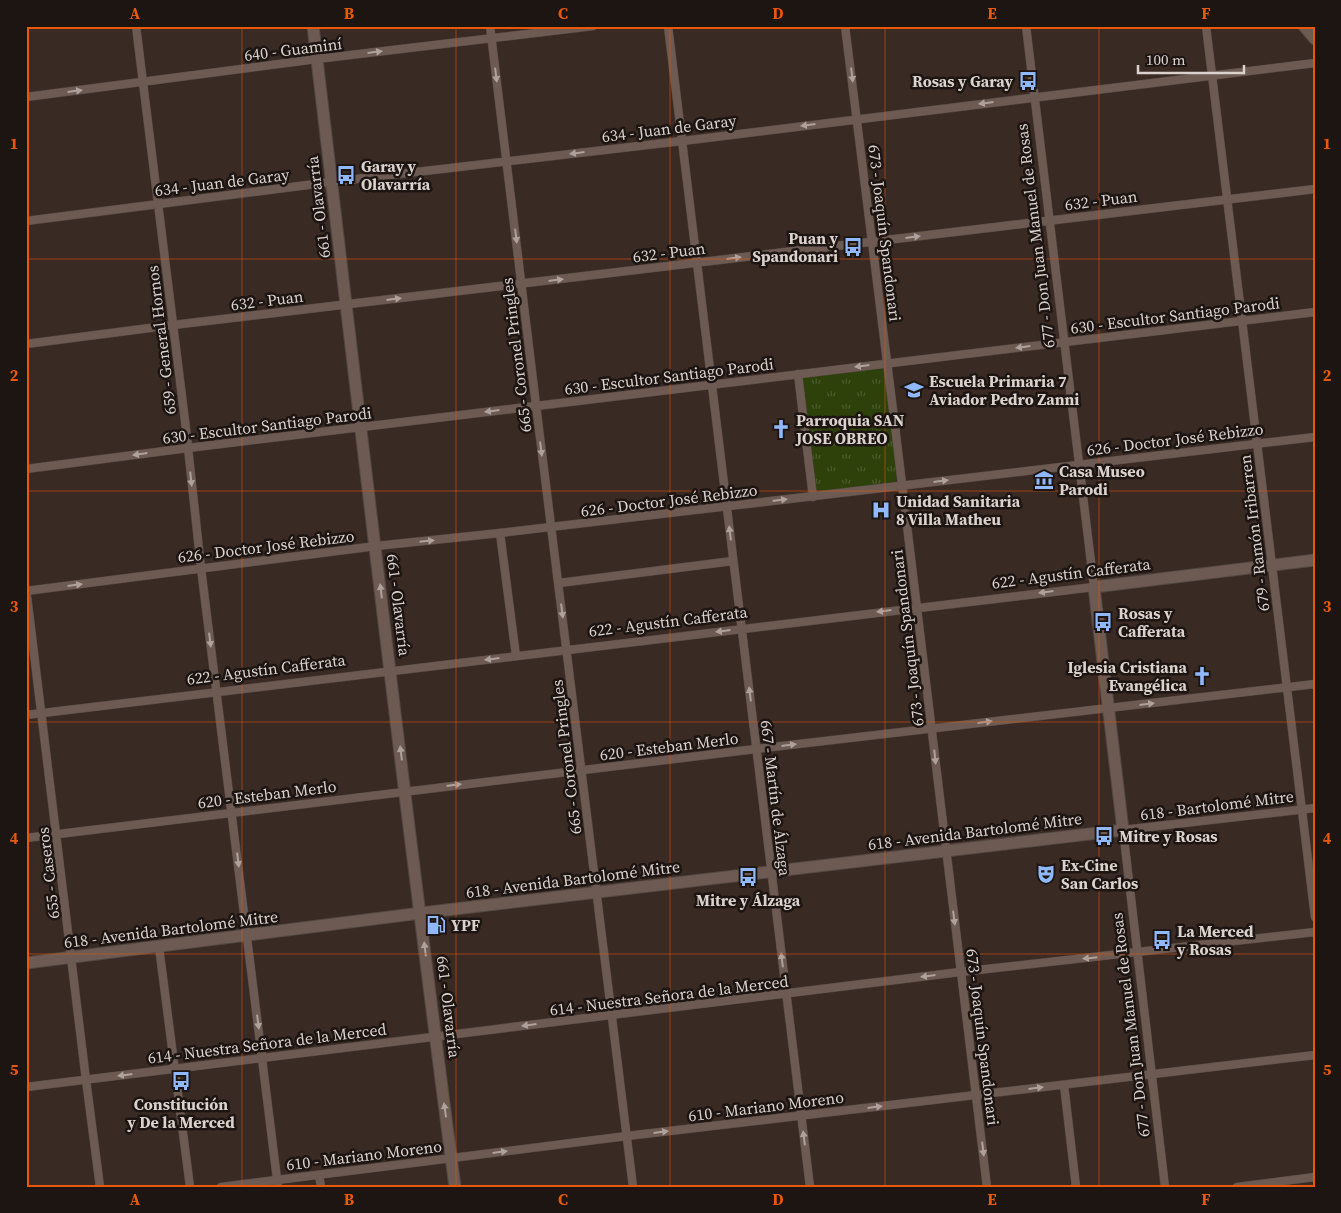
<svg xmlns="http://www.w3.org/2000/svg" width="1341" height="1213" font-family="'Source Serif 4',serif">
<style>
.grass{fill:url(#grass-tufts)}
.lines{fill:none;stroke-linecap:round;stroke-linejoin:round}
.street-casing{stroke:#554843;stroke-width:9}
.secondary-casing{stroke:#554843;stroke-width:13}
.street{stroke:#6c5a53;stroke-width:8}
.secondary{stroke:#6c5a53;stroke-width:11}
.oneway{fill:#afa19c}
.grid{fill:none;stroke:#e8590c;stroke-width:1;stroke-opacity:0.55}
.labels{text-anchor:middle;stroke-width:5;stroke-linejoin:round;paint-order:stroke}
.street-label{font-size:16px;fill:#dbd1cd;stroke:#1c1512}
.poi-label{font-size:16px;font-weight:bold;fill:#dbd1cd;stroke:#1c1512;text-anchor:start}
.neatline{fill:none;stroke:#e8590c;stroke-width:2}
.grid-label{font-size:16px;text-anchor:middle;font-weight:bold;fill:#e8590c}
</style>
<defs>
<pattern id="grass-tufts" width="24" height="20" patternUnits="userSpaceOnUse" patternTransform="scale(1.25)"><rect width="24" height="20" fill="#2e410b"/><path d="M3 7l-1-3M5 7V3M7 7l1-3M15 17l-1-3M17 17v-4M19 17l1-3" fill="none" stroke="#4c5b2d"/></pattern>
</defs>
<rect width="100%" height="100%" fill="#3a2a24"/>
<!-- grass -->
<path class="grass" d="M880,368L885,371L897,476L896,482L891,483L822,492L817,491L802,377Z"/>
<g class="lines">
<!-- street casing -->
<g class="street-casing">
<g id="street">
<path d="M136,26L186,429L201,568L278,1187"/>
<path d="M490,26L536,405L633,1187"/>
<path d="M668,26L810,1187"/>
<path d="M845,26L894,418L987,1187"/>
<path d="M1206,26L1315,917"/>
<path d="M26,97L317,59L593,26"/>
<path d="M26,221L331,182L699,139L1315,63"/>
<path d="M26,344L173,325L1315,189"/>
<path d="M798,374L813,497"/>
<path d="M26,469L188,448L1315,312"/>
<path d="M500,533L516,656"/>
<path d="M559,583L733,561"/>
<path d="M26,588L86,1080L100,1187"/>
<path d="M26,591L376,546L500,533L1315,437"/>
<path d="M26,715L1094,587L1026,26"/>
<path d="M26,838L756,749L1315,684"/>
<path d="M159,947L190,1187"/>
<path d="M1064,1085L1076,1187"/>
<path d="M26,1087L960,972L1315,932"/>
<path d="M319,1175L321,1187"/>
<path d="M221,1187L627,1136L1315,1055"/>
<path d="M1165,1187L1123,830L1315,808"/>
<path d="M1237,1187L1315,1177"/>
</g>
</g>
<!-- secondary casing -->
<g class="secondary-casing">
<g id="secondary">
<path d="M313,26C359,413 404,801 455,1187"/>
<path d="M1304,26L1315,39"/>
<path d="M26,963L421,913L1123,830L1094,587L1315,560"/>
</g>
</g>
<!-- street -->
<use href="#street" class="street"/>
<!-- secondary -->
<use href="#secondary" class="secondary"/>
</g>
<!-- one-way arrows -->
<defs><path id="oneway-solid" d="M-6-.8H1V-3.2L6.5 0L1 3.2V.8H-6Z" transform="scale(1.25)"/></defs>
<g class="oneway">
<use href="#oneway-solid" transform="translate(375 52) rotate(-7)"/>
<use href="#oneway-solid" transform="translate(496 75) rotate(83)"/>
<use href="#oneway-solid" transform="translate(852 75) rotate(83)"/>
<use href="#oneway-solid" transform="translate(75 91) rotate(-7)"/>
<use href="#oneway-solid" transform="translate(986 103) rotate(173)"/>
<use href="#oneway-solid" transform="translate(808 125) rotate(173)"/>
<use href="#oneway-solid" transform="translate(577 153) rotate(173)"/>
<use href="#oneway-solid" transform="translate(516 236) rotate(83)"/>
<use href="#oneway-solid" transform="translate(913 237) rotate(-7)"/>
<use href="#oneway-solid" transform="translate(734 258) rotate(-7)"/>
<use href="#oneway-solid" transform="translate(556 280) rotate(-7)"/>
<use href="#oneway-solid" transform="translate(394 299) rotate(-7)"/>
<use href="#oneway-solid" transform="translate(1023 347) rotate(173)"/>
<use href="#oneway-solid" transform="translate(862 366) rotate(173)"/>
<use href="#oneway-solid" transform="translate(492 411) rotate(173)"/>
<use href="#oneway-solid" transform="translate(541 449) rotate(83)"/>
<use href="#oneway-solid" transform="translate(140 454) rotate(172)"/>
<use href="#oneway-solid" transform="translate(191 479) rotate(84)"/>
<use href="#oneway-solid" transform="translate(941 481) rotate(-7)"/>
<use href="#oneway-solid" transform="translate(780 500) rotate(-7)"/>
<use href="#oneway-solid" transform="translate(730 533) rotate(-97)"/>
<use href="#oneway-solid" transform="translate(427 541) rotate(-6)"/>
<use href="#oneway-solid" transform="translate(75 585) rotate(-7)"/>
<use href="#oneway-solid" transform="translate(381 591) rotate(-97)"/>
<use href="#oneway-solid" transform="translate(1046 592) rotate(173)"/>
<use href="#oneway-solid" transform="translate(562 611) rotate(83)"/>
<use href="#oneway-solid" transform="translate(884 611) rotate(173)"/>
<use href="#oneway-solid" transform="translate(723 631) rotate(173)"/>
<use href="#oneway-solid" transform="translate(210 640) rotate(83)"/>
<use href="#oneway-solid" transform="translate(492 659) rotate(173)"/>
<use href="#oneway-solid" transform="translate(750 694) rotate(-97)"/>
<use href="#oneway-solid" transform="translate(1147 704) rotate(-7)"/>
<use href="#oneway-solid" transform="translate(985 722) rotate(-7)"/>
<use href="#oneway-solid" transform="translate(789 745) rotate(-7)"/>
<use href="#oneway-solid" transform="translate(401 753) rotate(-97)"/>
<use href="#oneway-solid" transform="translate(935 757) rotate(84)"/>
<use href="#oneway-solid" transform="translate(454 785) rotate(-7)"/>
<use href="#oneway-solid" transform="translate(238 860) rotate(83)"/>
<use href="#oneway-solid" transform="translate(954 918) rotate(83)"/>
<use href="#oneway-solid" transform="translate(425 949) rotate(-97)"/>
<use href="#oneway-solid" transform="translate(1090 958) rotate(174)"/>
<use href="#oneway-solid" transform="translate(782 960) rotate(-97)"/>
<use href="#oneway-solid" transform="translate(928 976) rotate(173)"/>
<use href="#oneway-solid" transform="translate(258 1022) rotate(83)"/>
<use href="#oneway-solid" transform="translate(529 1025) rotate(173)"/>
<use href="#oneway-solid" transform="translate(125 1075) rotate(173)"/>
<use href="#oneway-solid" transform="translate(1036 1088) rotate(-7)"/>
<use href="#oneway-solid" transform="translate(875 1107) rotate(-7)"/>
<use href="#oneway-solid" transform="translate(445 1110) rotate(-98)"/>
<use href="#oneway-solid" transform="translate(661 1132) rotate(-7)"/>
<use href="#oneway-solid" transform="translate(804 1138) rotate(-97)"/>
<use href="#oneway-solid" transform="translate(983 1149) rotate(83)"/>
<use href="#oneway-solid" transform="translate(500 1152) rotate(-7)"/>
</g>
<!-- grid -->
<path class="grid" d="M242,26V1187M456,26V1187M670,26V1187M885,26V1187M1099,26V1187M26,259H1315M26,491H1315M26,722H1315M26,954H1315"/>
<!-- icons -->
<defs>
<g id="bus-bare" transform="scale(1.5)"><path d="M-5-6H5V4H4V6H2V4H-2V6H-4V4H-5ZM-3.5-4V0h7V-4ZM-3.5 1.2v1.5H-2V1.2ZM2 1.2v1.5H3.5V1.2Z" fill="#90b8fd" stroke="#1c1512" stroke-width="2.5" paint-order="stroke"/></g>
<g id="school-bare" transform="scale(1.5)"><path d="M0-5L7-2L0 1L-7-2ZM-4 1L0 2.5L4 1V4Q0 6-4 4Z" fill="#90b8fd" stroke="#1c1512" stroke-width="2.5" paint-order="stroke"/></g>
<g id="church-bare" transform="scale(1.5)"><path d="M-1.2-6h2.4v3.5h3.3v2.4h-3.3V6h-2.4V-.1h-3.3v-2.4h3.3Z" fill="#90b8fd" stroke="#1c1512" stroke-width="2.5" paint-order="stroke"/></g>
<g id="museum-bare" transform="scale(1.5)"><path d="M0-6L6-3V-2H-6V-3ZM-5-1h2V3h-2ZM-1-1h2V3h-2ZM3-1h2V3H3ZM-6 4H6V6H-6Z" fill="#90b8fd" stroke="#1c1512" stroke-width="2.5" paint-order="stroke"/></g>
<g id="hospital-bare" transform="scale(1.5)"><path d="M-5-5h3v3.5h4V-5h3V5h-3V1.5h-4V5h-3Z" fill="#90b8fd" stroke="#1c1512" stroke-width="2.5" paint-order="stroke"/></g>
<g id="theatre-bare" transform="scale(1.5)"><path d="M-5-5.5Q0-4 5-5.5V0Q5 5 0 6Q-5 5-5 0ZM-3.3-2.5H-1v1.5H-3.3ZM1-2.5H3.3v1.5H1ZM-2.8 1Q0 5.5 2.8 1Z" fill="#90b8fd" stroke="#1c1512" stroke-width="2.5" paint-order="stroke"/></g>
<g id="fuel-bare" transform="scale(1.5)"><path d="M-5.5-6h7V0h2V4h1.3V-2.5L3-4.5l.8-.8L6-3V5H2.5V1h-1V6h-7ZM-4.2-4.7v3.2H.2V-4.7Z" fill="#90b8fd" stroke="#1c1512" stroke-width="2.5" paint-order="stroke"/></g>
</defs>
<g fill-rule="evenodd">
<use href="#bus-bare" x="1028" y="81"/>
<use href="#bus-bare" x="346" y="175"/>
<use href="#bus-bare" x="853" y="247"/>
<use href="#school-bare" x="914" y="390"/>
<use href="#church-bare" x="781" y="429"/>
<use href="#museum-bare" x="1044" y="480"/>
<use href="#hospital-bare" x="881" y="510"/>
<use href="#bus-bare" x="1103" y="622"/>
<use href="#church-bare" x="1202" y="676"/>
<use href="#bus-bare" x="1104" y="836"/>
<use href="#theatre-bare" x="1046" y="874"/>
<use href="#bus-bare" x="748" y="877"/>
<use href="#fuel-bare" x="436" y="925"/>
<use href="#bus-bare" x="1162" y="940"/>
<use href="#bus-bare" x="181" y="1081"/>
</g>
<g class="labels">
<!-- street labels -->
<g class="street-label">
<text transform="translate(293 49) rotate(-7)" y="6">640 - Guaminí</text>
<text transform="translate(669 128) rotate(-7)" y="6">634 - Juan de Garay</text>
<text transform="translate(222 182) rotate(-7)" y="6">634 - Juan de Garay</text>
<text transform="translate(1101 200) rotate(-7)" y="6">632 - Puan</text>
<text transform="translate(318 207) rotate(-97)" y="6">661 - Olavarría</text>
<text transform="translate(885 233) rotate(83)" y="6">673 - Joaquín Spandonari</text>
<text transform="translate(1035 236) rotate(-97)" y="6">677 - Don Juan Manuel de Rosas</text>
<text transform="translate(669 252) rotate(-7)" y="6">632 - Puan</text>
<text transform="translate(267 300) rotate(-7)" y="6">632 - Puan</text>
<text transform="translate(1175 315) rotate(-7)" y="6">630 - Escultor Santiago Parodi</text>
<text transform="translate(161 340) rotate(-97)" y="6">659 - General Hornos</text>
<text transform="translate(516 355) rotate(-97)" y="6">665 - Coronel Pringles</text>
<text transform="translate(669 376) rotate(-7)" y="6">630 - Escultor Santiago Parodi</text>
<text transform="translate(267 425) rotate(-7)" y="6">630 - Escultor Santiago Parodi</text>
<text transform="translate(1175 439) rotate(-7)" y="6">626 - Doctor José Rebizzo</text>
<text transform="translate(669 500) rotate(-7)" y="6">626 - Doctor José Rebizzo</text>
<text transform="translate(1254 533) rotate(-97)" y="6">679 - Ramón Iribarren</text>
<text transform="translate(266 546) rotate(-7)" y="6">626 - Doctor José Rebizzo</text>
<text transform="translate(1071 573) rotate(-7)" y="6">622 - Agustín Cafferata</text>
<text transform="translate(399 605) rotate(83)" y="6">661 - Olavarría</text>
<text transform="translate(668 621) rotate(-7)" y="6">622 - Agustín Cafferata</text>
<text transform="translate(907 638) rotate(-97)" y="6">673 - Joaquín Spandonari</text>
<text transform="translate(266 669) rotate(-7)" y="6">622 - Agustín Cafferata</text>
<text transform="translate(669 746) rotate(-7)" y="6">620 - Esteban Merlo</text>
<text transform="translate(566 757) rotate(-97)" y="6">665 - Coronel Pringles</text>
<text transform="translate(267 794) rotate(-7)" y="6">620 - Esteban Merlo</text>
<text transform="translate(776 798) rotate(83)" y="6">667 - Martín de Álzaga</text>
<text transform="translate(1217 805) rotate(-7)" y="6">618 - Bartolomé Mitre</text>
<text transform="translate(975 831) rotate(-7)" y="6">618 - Avenida Bartolomé Mitre</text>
<text transform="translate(48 873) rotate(-97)" y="6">655 - Caseros</text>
<text transform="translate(573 879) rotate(-7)" y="6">618 - Avenida Bartolomé Mitre</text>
<text transform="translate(171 929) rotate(-7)" y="6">618 - Avenida Bartolomé Mitre</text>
<text transform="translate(669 995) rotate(-7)" y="6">614 - Nuestra Señora de la Merced</text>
<text transform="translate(449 1007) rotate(83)" y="6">661 - Olavarría</text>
<text transform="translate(1130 1025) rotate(-97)" y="6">677 - Don Juan Manuel de Rosas</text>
<text transform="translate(983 1037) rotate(83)" y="6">673 - Joaquín Spandonari</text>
<text transform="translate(267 1043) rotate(-7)" y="6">614 - Nuestra Señora de la Merced</text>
<text transform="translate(766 1106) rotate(-7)" y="6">610 - Mariano Moreno</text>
<text transform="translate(364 1155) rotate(-7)" y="6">610 - Mariano Moreno</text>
</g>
<!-- poi labels -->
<g class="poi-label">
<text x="1013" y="87" text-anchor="end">Rosas y Garay</text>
<text x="361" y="172">Garay y<tspan x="361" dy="18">Olavarría</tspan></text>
<text x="838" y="244" text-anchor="end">Puan y<tspan x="838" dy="18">Spandonari</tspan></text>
<text x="929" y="387">Escuela Primaria 7<tspan x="929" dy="18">Aviador Pedro Zanni</tspan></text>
<text x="796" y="426">Parroquia SAN<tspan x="796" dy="18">JOSE OBREO</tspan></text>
<text x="1059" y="477">Casa Museo<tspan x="1059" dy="18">Parodi</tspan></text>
<text x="896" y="507">Unidad Sanitaria<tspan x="896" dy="18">8 Villa Matheu</tspan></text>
<text x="1118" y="619">Rosas y<tspan x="1118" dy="18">Cafferata</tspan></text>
<text x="1187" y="673" text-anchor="end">Iglesia Cristiana<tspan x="1187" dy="18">Evangélica</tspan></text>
<text x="1119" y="842">Mitre y Rosas</text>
<text x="1061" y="871">Ex-Cine<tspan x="1061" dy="18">San Carlos</tspan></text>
<text x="748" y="906" text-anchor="middle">Mitre y Álzaga</text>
<text x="451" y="931">YPF</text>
<text x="1177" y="937">La Merced<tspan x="1177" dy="18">y Rosas</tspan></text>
<text x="181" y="1110" text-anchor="middle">Constitución<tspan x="181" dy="18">y De la Merced</tspan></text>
</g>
</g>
<!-- border -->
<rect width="1341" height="1213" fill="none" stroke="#1c1512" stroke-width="55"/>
<!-- scale -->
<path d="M1138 65v8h106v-8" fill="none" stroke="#dbd1cd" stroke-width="2.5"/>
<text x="1146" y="65" font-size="15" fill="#dbd1cd" stroke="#1c1512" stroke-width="4" paint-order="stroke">100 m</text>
<rect x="28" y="28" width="1286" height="1158" class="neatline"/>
<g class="grid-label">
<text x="135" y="19">A</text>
<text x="349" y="19">B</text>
<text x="563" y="19">C</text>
<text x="778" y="19">D</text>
<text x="992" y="19">E</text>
<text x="1206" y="19">F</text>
<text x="14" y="149">1</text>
<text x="1327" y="149">1</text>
<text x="14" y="381">2</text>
<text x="1327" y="381">2</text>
<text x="14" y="612">3</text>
<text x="1327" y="612">3</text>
<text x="14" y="844">4</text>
<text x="1327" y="844">4</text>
<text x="14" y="1075">5</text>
<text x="1327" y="1075">5</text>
<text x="135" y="1205">A</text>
<text x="349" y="1205">B</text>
<text x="563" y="1205">C</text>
<text x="778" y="1205">D</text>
<text x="992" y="1205">E</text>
<text x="1206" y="1205">F</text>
</g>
</svg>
